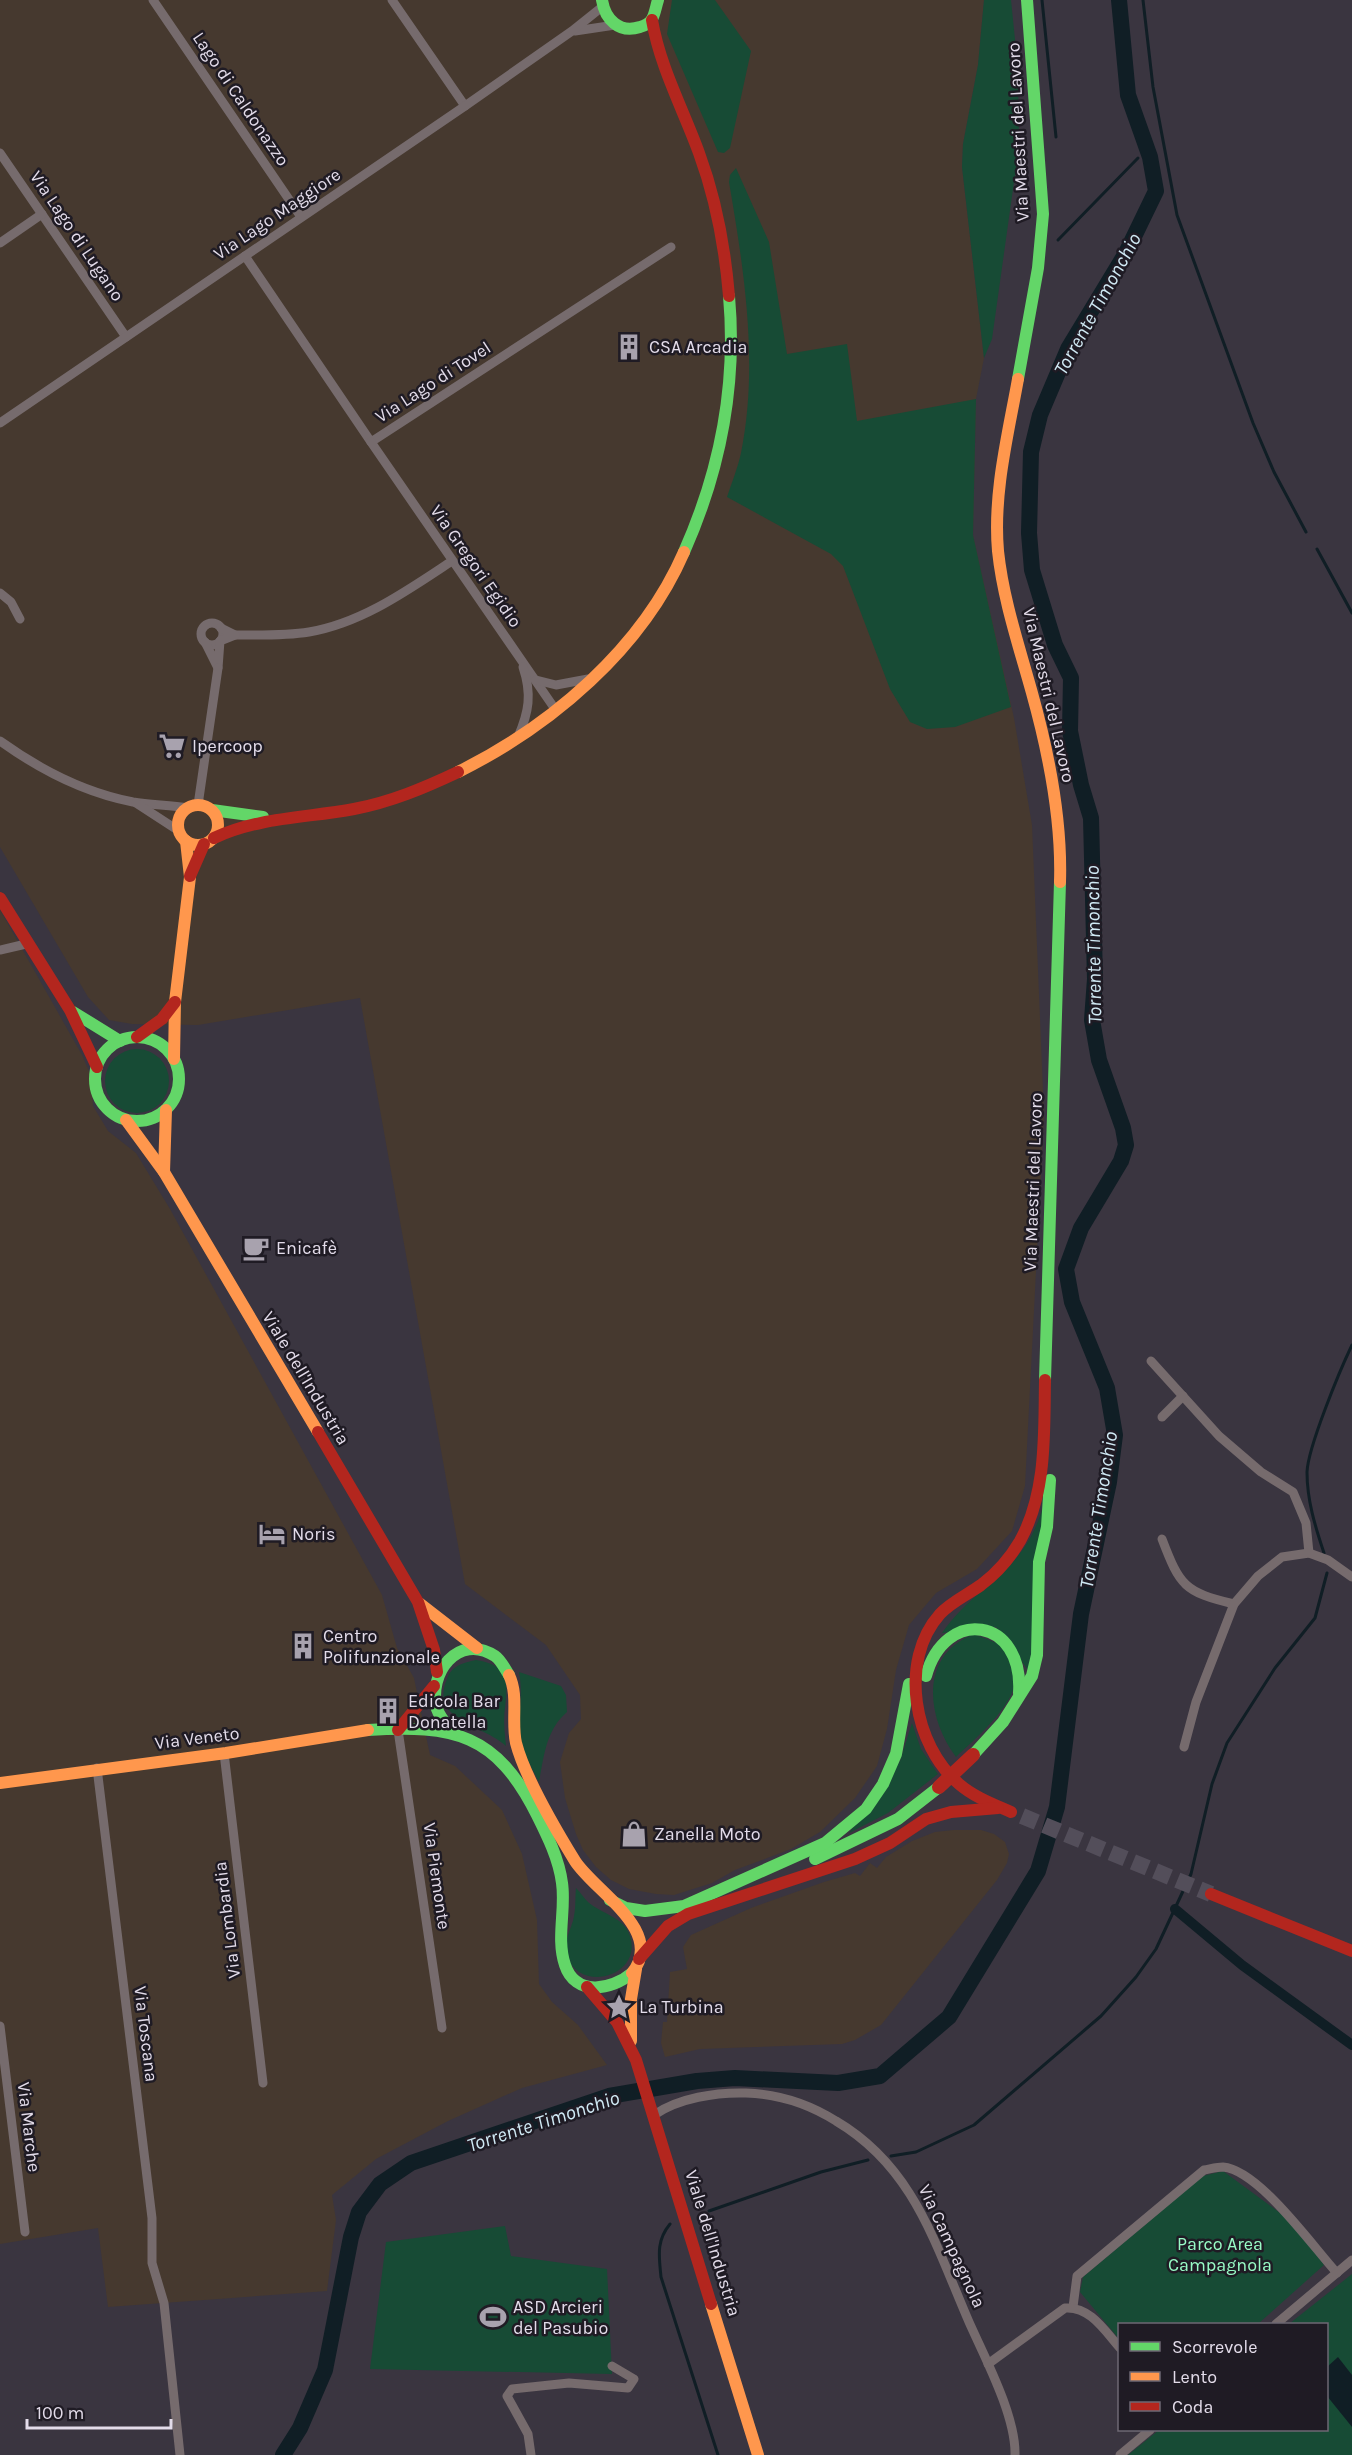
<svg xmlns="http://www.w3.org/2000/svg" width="1352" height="2455" font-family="Karla,sans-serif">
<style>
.industrial{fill:#46392f}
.green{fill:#174b35}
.water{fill:#101e25}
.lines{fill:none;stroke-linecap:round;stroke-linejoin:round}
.stream{stroke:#101e25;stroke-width:3}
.canal{stroke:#101e25;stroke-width:10}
.river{stroke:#101e25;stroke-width:16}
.highway-tunnel{stroke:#534e5a;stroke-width:16;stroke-dasharray:16 8;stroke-linecap:butt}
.street{stroke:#766b6d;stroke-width:9}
.fast{stroke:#63d668;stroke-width:12}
.slow{stroke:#ff974d;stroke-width:12}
.jam{stroke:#b3261e;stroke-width:12}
.jam-bridge{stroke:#b3261e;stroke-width:14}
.labels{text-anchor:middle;stroke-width:5;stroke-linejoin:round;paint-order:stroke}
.street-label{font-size:18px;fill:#e3dcea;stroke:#1f1b24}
.poi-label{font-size:18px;fill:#e3dcea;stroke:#1f1b24;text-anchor:start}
.park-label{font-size:18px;fill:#98fbc6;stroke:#1f1b24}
.water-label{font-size:20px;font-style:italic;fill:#d0e9f4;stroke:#1f1b24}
</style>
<rect width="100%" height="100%" fill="#3a3540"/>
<!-- industrial -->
<g class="industrial">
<path d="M0,0H984L978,65L963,144L962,167L984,358L976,399L973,535L1014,718L1032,825L1044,1115L1025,1486L1012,1531L977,1569L936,1593L909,1625L896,1670L887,1729L877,1766L855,1798L820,1832L791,1849L735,1870L712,1883L674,1895L656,1894L629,1889L611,1880L596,1867L583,1850L576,1834L565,1798L560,1762L569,1733L581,1719L580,1695L546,1645L465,1584L360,998L198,1025L132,1024L109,1020L88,997L0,847Z"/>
<path d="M0,910L82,1055L91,1076L93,1106L108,1131L136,1153L170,1209L382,1595L397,1648L414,1678L430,1755L455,1766L502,1810L522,1854L537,1920L539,1984L552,2002L578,2025L607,2065L522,2088L448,2121L376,2159L332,2195L336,2220L327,2291L108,2307L98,2228L0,2244Z"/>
<path d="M954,1830H981L994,1834L1005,1842L1009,1854L1007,1863L997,1880L881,2025L855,2040L842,2044L700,2049L665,2057L661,2043L663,2022H667L670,1972L687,1969L683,1947L691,1935L751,1908L824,1882L855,1873L860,1876L870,1863L877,1868L886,1857L912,1841L935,1832Z"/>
</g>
<!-- green -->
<g class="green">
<path d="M672,0H715L751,51L730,148L724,153L718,152L667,34Z"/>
<path d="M984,0H1011L1018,69L1019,146L992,339L984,358L962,167L963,144L978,65Z"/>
<path d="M736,168L769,242L787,354L847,344L857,421L976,399L973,535L1011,707L955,727L927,729L910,722L890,689L843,566L831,554L727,497C732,482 738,467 741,453C759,364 744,270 729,182L730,175Z"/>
<circle cx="137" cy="1081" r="32"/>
<path d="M1044,1503L1034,1639L1028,1670L996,1627L942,1633C979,1580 1024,1576 1044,1503Z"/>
<path d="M974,1634L1004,1646C1007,1655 1014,1666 1015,1676C1019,1702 973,1741 956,1757C926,1717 919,1655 974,1634Z"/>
<path d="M476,1660C509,1665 508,1681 505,1708C503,1721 505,1734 506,1746C484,1725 429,1721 447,1679C452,1665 463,1663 476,1660Z"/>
<path d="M519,1672L561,1686L566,1695L567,1712C546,1730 544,1756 539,1782C531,1766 519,1747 519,1729C519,1708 523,1693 519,1672Z"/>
<path d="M912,1723L921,1749L938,1774L888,1813L849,1833L900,1761Z"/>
<path d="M576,1888C580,1892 584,1898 588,1902C602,1914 624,1917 630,1936C643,1976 580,1994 567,1956C562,1942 572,1929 574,1916C576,1907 575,1897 576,1888Z"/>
<path d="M1223,2171L1295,2224L1324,2265L1258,2324H1120L1119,2339L1080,2292L1083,2277L1203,2176Z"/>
<path d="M505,2226L511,2256L607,2269L612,2374L370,2369L386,2242Z"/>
<path d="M1352,2274V2455H1128L1159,2430H1326V2324H1289Z"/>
</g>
<!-- water -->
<path class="water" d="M1338,2357L1352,2375V2427L1327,2396V2367Z"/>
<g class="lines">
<!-- stream -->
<g class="stream">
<path d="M1042,0L1056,137"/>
<path d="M1143,0L1153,87L1177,215L1253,423L1274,472L1306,532"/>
<path d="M1058,240L1138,158"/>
<path d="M1317,549L1352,613"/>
<path d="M1324,1553C1315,1526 1307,1500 1307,1472C1308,1447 1340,1370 1352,1345"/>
<path d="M891,2156L916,2152L974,2125L1101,2016L1136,1977L1156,1949L1191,1874L1212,1784L1227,1743L1275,1668L1315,1618L1327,1573"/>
<path d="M709,2211L821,2172L868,2160"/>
<path d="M670,2224C656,2241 659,2256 661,2277L718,2455"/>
</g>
<!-- canal -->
<path class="canal" d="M1175,1909L1242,1965L1352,2045"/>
<!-- river -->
<path class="river" d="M283,2455L300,2428L325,2370L351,2237L359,2212L380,2184L411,2163L609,2096L697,2081L735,2078L838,2083L880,2076L949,2017L1038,1871L1057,1807L1081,1614L1109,1482L1115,1435L1107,1388L1072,1302L1066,1269L1081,1228L1121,1161L1126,1145L1123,1128L1099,1060L1092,1020L1095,979L1091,818L1081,785L1070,731L1071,678L1055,645L1032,570L1029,533L1031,452L1040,415L1068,349L1126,253L1156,191L1150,157L1128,95L1119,0"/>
<!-- highway-tunnel -->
<path class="highway-tunnel" d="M1022,1816L1211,1894"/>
<!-- street -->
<g class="street">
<path d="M153,0L301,217"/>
<path d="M392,0L465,106"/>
<path d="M575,31L615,25"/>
<path d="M0,153L126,337"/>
<path d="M0,243L42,214"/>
<path d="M245,256L371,442L671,247"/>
<path d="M0,423L465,106L572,31L602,7"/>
<path d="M371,442L555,709"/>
<path d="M0,593L11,602L20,619"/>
<circle cx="212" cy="634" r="11"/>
<path d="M235,635C259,635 285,636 309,632C362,623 408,590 452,561"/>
<path d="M205,642L218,668L220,641L235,635L221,628"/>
<path d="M536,680L556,685L588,679"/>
<path d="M518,737C529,712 532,694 523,667"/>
<path d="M0,741C39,769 86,793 133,802C151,805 170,805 188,808"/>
<path d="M136,803L179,831"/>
<path d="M198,805L218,668"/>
<path d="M0,950L26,944"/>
<path d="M1151,1361L1219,1436L1261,1472L1293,1492L1306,1523L1309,1553"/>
<path d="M1162,1417L1183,1396"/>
<path d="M1162,1539C1180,1586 1184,1592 1234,1604"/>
<path d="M398,1730L442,2028"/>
<path d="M1184,1747L1196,1702L1234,1604L1258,1576L1282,1557L1309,1553L1328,1560L1352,1577"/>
<path d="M224,1753L263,2083"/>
<path d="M97,1768L152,2218V2263L164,2303L180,2455"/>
<path d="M0,2026L25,2232"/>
<path d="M654,2115C678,2098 717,2092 746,2093C778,2094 809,2104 836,2121C914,2167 935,2244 969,2322C985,2358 1016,2416 1015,2455"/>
<path d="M1073,2307L1077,2276L1204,2170C1210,2169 1217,2167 1223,2167C1259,2170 1313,2247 1337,2273"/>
<path d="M1276,2324L1352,2260"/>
<path d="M988,2364L1065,2308C1090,2306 1105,2331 1120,2348"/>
<path d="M531,2455L528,2434L507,2396L512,2389L569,2383L628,2388L634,2379L612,2366"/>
<path d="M1120,2455L1150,2430"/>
</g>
<!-- fast -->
<g class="fast">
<path d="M602,0C605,19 619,34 640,27C644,26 650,23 652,19C655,14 656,6 658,0"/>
<path d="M1018,379L1038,268L1043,214L1027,0"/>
<path d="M684,552C720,471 737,385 729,296"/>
<path d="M212,810L263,817"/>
<path d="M73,1012L120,1041"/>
<circle cx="137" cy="1079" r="42"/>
<path d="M1045,1380L1060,882"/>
<path d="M926,1676C945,1606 1024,1617 1019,1693"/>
<path d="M368,1730C454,1725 496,1733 537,1815C547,1835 559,1859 562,1883C566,1909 556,1939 565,1965C575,1996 611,1991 632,1973"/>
<path d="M453,1733C448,1726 440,1718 437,1709C427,1674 458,1632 495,1656C501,1660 505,1669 509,1675"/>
<path d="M973,1755L1003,1722L1032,1676L1037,1655L1039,1562L1047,1527L1050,1480"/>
<path d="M815,1859L898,1819L939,1787"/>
<path d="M610,1900L626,1908L645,1911L684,1906L825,1843L866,1809L883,1784L896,1754L909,1684"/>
</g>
<!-- slow -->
<g class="slow">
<path d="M1018,379C1008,435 993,493 998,551C1003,599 1019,646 1032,693C1049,754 1062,819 1060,882"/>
<path d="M458,772C551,726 642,649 684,552"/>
<circle cx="198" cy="825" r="20"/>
<path d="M174,1059L175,1002L190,877L186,841"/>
<path d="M126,1120L164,1172L318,1432"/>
<path d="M164,1172L166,1110"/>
<path d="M419,1603L477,1648"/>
<path d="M509,1675C519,1696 511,1720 516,1743C525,1778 556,1830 575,1861C594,1891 666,1931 632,1973"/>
<path d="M0,1783L226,1753L368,1730"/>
<path d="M631,2041V1999L636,1969"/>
<path d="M711,2304L758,2455"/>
</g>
<!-- jam -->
<g class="jam">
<path d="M652,20C660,67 683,109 699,153C716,199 725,248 729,296"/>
<path d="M214,838C259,817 306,818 354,809C391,802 424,788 458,772"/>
<path d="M190,876L204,844"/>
<path d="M0,898L70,1010L97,1067"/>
<path d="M137,1037L162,1019L175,1002"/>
<path d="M318,1432L418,1602L434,1650L437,1672"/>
<path d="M398,1730L434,1686"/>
<path d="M1011,1812C993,1804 974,1797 959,1784C914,1746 898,1661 940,1614C951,1602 967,1595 981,1585C997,1573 1010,1558 1020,1541C1047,1492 1044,1434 1045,1380"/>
<path d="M1211,1894L1352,1951"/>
<path d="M639,1959L668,1926L688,1914L855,1859L890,1843L926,1819L951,1812L998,1808"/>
<path d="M587,1987L617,2022L636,2060L711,2304"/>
</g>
<!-- jam-bridge -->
<path class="jam-bridge" d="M939,1787L973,1755"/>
</g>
<!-- icons -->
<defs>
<g id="building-bare" transform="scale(2.07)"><path d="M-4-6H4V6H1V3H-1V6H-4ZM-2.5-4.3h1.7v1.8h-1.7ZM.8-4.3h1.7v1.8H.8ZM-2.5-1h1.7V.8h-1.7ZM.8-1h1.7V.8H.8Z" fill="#a8a2ae" stroke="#1f1b24" stroke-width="2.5" paint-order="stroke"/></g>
<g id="supermarket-bare" transform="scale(2.07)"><path d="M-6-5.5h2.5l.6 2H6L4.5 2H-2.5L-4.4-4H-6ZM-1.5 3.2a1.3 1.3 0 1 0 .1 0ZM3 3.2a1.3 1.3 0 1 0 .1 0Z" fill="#a8a2ae" stroke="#1f1b24" stroke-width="2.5" paint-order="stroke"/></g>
<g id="cafe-bare" transform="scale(2.07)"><path d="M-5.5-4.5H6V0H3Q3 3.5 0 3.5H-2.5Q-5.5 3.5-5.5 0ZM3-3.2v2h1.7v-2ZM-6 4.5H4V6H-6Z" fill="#a8a2ae" stroke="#1f1b24" stroke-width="2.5" paint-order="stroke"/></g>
<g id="hotel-bare" transform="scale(2.07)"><path d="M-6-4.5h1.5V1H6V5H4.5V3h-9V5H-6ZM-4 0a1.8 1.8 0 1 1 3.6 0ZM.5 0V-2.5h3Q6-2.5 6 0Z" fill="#a8a2ae" stroke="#1f1b24" stroke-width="2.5" paint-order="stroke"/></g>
<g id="shop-bare" transform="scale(2.07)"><path d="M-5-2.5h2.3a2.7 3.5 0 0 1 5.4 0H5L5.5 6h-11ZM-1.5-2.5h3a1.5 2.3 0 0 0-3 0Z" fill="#a8a2ae" stroke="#1f1b24" stroke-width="2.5" paint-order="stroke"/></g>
<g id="sight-bare" transform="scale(2.07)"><path d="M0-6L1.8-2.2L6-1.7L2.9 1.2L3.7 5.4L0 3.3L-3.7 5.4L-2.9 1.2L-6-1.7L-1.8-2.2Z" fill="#a8a2ae" stroke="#1f1b24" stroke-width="2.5" paint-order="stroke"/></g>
<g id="stadium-bare" transform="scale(2.07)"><path d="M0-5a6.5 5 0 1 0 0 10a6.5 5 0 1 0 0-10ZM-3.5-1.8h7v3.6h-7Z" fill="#a8a2ae" stroke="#1f1b24" stroke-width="2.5" paint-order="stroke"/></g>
</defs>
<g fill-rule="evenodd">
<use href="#building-bare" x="629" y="347"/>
<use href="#supermarket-bare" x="172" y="746"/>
<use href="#cafe-bare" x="256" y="1248"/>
<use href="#hotel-bare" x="272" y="1534"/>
<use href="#building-bare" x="303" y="1646"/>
<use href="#building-bare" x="388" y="1711"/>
<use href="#shop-bare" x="634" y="1834"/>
<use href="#sight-bare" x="619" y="2007"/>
<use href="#stadium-bare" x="493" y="2317"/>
</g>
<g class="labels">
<!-- street labels -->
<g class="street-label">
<text transform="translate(241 99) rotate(56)" y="6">Lago di Caldonazzo</text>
<text transform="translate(1018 132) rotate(-93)" y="6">Via Maestri del Lavoro</text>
<text transform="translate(277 214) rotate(-34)" y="6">Via Lago Maggiore</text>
<text transform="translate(77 236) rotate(56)" y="6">Via Lago di Lugano</text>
<text transform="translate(433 382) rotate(-33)" y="6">Via Lago di Tovel</text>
<text transform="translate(476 566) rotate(55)" y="6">Via Gregori Egidio</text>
<text transform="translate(1049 695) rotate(77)" y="6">Via Maestri del Lavoro</text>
<text transform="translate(1033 1182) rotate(-88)" y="6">Via Maestri del Lavoro</text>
<text transform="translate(306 1378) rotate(59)" y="6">Viale dell'Industria</text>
<text transform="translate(197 1738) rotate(-7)" y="6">Via Veneto</text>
<text transform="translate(437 1876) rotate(82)" y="6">Via Piemonte</text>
<text transform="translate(227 1920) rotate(-97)" y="6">Via Lombardia</text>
<text transform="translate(146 2034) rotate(83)" y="6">Via Toscana</text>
<text transform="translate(29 2127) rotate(83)" y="6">Via Marche</text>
<text transform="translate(713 2243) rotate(73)" y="6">Viale dell'Industria</text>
<text transform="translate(952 2246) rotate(65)" y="6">Via Campagnola</text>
</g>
<!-- poi labels -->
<g class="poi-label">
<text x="649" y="353">CSA Arcadia</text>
<text x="192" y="752">Ipercoop</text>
<text x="276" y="1254">Enicafè</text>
<text x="292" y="1540">Noris</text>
<text x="323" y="1642">Centro<tspan x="323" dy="21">Polifunzionale</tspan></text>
<text x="408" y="1707">Edicola Bar<tspan x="408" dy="21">Donatella</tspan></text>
<text x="654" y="1840">Zanella Moto</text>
<text x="639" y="2013">La Turbina</text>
<text x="513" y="2313">ASD Arcieri<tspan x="513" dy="21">del Pasubio</tspan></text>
</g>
<!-- park labels -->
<g class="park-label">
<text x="1220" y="2250">Parco Area<tspan x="1220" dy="21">Campagnola</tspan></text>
</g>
<!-- water labels -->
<g class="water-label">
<text transform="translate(1097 304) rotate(-61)" y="7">Torrente Timonchio</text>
<text transform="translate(1093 945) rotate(-91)" y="7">Torrente Timonchio</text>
<text transform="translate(1098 1510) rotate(-81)" y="7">Torrente Timonchio</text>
<text transform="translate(543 2121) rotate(-18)" y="7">Torrente Timonchio</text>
</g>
</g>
<!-- legend -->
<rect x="1118" y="2323" width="210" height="108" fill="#1f1b24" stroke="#6d6873" stroke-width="1.5"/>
<rect x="1130" y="2342" width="30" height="9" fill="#63d668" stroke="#6d6873" stroke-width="1.5"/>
<text x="1172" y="2353" font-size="18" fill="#e3dcea">Scorrevole</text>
<rect x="1130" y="2372" width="30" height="9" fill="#ff974d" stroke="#6d6873" stroke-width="1.5"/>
<text x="1172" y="2383" font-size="18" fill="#e3dcea">Lento</text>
<rect x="1130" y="2402" width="30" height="9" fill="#b3261e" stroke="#6d6873" stroke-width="1.5"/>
<text x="1172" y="2413" font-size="18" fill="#e3dcea">Coda</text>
<!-- scale -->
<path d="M27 2419v9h144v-9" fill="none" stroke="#e3dcea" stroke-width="3"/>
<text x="36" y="2419" font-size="18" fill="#e3dcea" stroke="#1f1b24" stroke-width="4.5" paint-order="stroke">100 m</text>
</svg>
